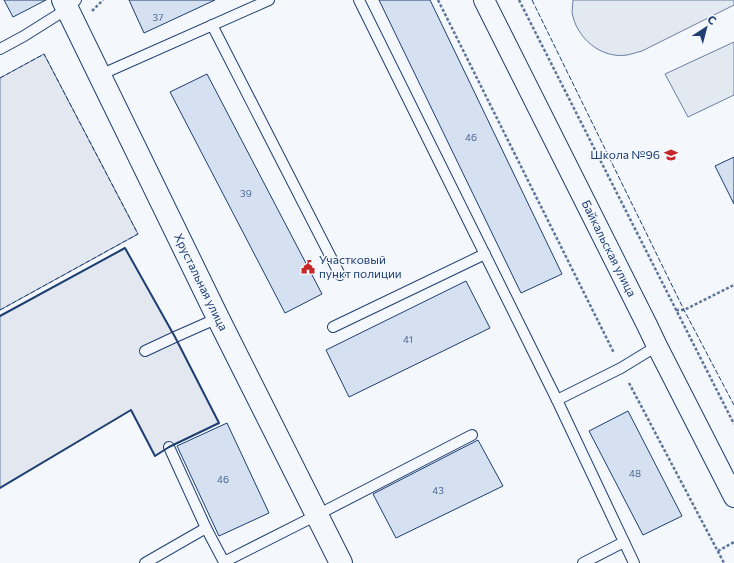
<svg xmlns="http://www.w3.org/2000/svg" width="734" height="563" font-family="Commissioner,sans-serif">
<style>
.green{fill:#e3e9f0;stroke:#687fa3}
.parking{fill:#e3e8f0;stroke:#687fa3}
.building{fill:#d5e0f0;stroke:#1d3f73}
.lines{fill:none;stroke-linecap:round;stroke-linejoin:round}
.lane-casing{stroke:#1d3f73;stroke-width:12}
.street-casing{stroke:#1d3f73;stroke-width:22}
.secondary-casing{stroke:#1d3f73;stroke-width:24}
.path{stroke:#5e769c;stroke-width:2.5;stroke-dasharray:3 2;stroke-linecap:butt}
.lane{stroke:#f4f7fb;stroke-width:10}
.street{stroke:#f4f7fb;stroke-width:20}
.secondary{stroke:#f4f7fb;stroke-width:22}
.fence{stroke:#1d3f73;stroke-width:1;stroke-dasharray:5 2;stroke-linecap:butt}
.wall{stroke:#1d3f73;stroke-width:2}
.labels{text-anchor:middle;stroke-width:3;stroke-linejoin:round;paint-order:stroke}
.number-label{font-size:10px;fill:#4b6792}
.poi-label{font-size:12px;fill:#1d3f73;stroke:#f4f7fb;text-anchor:end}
.street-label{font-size:12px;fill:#1d3f73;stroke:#f4f7fb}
</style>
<rect width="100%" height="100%" fill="#f4f7fb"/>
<!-- green -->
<g class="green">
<path d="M573,0H734V5L642,51C638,52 632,54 627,55C601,59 576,38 572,12C572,8 573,4 573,0Z"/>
<path d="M734,42V95L688,117L665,74Z"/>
</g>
<!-- parking -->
<g class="parking">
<path d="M44,54L138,234L0,310V78Z"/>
<path d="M125,248L175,337L219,423L169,447L155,456L131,410L0,488V316Z"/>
</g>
<!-- building -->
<g class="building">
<path d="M4,0H46L13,17Z"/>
<path d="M129,0H215L144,33Z"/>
<path d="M379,0H430L562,274L521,293Z"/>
<path d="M207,74L322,294L285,313L170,92Z"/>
<path d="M734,157V204L715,166Z"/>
<path d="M466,281L490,328L349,397L326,350Z"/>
<path d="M628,411L682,516L643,535L589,431Z"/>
<path d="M227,423L269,513L219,536L177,446Z"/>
<path d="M478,440L503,486L396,538L373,494Z"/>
</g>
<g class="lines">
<!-- lane casing -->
<g class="lane-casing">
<g id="lane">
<path d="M359,0L557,400L634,563"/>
<path d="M212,25L340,275"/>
<path d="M0,49L24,36L67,9L76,0"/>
<path d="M100,75L269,0"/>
<path d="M333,327L485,254"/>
<path d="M145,351L175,337L218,318"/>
<path d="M557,400L621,368L657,346"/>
<path d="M169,447L206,528L224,562L317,515L472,435"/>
<path d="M145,563L206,528"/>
<path d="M583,563L624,542"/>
</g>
</g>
<!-- street casing -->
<g class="street-casing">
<g id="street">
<path id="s1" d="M484,0L647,325L657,346L734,497"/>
</g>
</g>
<!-- secondary casing -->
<g class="secondary-casing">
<g id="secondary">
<path id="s2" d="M63,0L218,318L341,563"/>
</g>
</g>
<!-- path -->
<g class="path">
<path d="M438,0L614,353"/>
<path d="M519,0L734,424"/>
<path d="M92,11L103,0"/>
<path d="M676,310H684L734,285"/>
<path d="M629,383L724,563"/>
<path d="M718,551L734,542"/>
</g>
<!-- lane -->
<use href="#lane" class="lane"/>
<!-- street -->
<use href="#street" class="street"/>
<!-- secondary -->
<use href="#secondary" class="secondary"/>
<!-- fence -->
<g class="fence">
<path d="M532,0L684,310L734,405"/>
<path d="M0,78L44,54L138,234L0,310"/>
</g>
<!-- wall -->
<path class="wall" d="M0,316L125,248L175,337L219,423L169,447L155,456L131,410L0,488"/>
</g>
<!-- icons -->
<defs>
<g id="school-bare" transform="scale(1.08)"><path d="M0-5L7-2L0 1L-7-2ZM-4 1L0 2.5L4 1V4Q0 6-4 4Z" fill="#c62828" stroke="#f4f7fb" stroke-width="2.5" paint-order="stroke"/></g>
<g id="civic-bare" transform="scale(1.08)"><path d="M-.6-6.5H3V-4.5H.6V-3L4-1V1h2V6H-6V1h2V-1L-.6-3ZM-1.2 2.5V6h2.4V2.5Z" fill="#c62828" stroke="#f4f7fb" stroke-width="2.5" paint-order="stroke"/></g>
</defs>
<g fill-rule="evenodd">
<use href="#school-bare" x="671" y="155"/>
<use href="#civic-bare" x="308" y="267"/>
</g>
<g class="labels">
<!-- number labels -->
<g class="number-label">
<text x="158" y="21">37</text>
<text x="471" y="141">46</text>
<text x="246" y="197">39</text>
<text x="408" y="343">41</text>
<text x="635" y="477">48</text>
<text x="223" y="483">46</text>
<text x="438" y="494">43</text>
</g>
<!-- poi labels -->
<g class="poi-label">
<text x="660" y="159">Школа №96</text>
<text x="319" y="264" text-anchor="start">Участковый<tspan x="319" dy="14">пункт полиции</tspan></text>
</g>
<!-- street labels -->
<g class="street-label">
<text dy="4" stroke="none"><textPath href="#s1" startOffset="278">Байкальская улица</textPath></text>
<text dy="4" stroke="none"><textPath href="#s2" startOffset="314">Хрустальная улица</textPath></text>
</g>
</g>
<!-- north arrow -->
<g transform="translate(706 28) rotate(36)" stroke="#f4f7fb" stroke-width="3" paint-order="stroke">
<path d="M0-3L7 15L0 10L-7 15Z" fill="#1d3f73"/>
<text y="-6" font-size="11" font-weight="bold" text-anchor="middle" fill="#1d3f73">С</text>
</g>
</svg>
